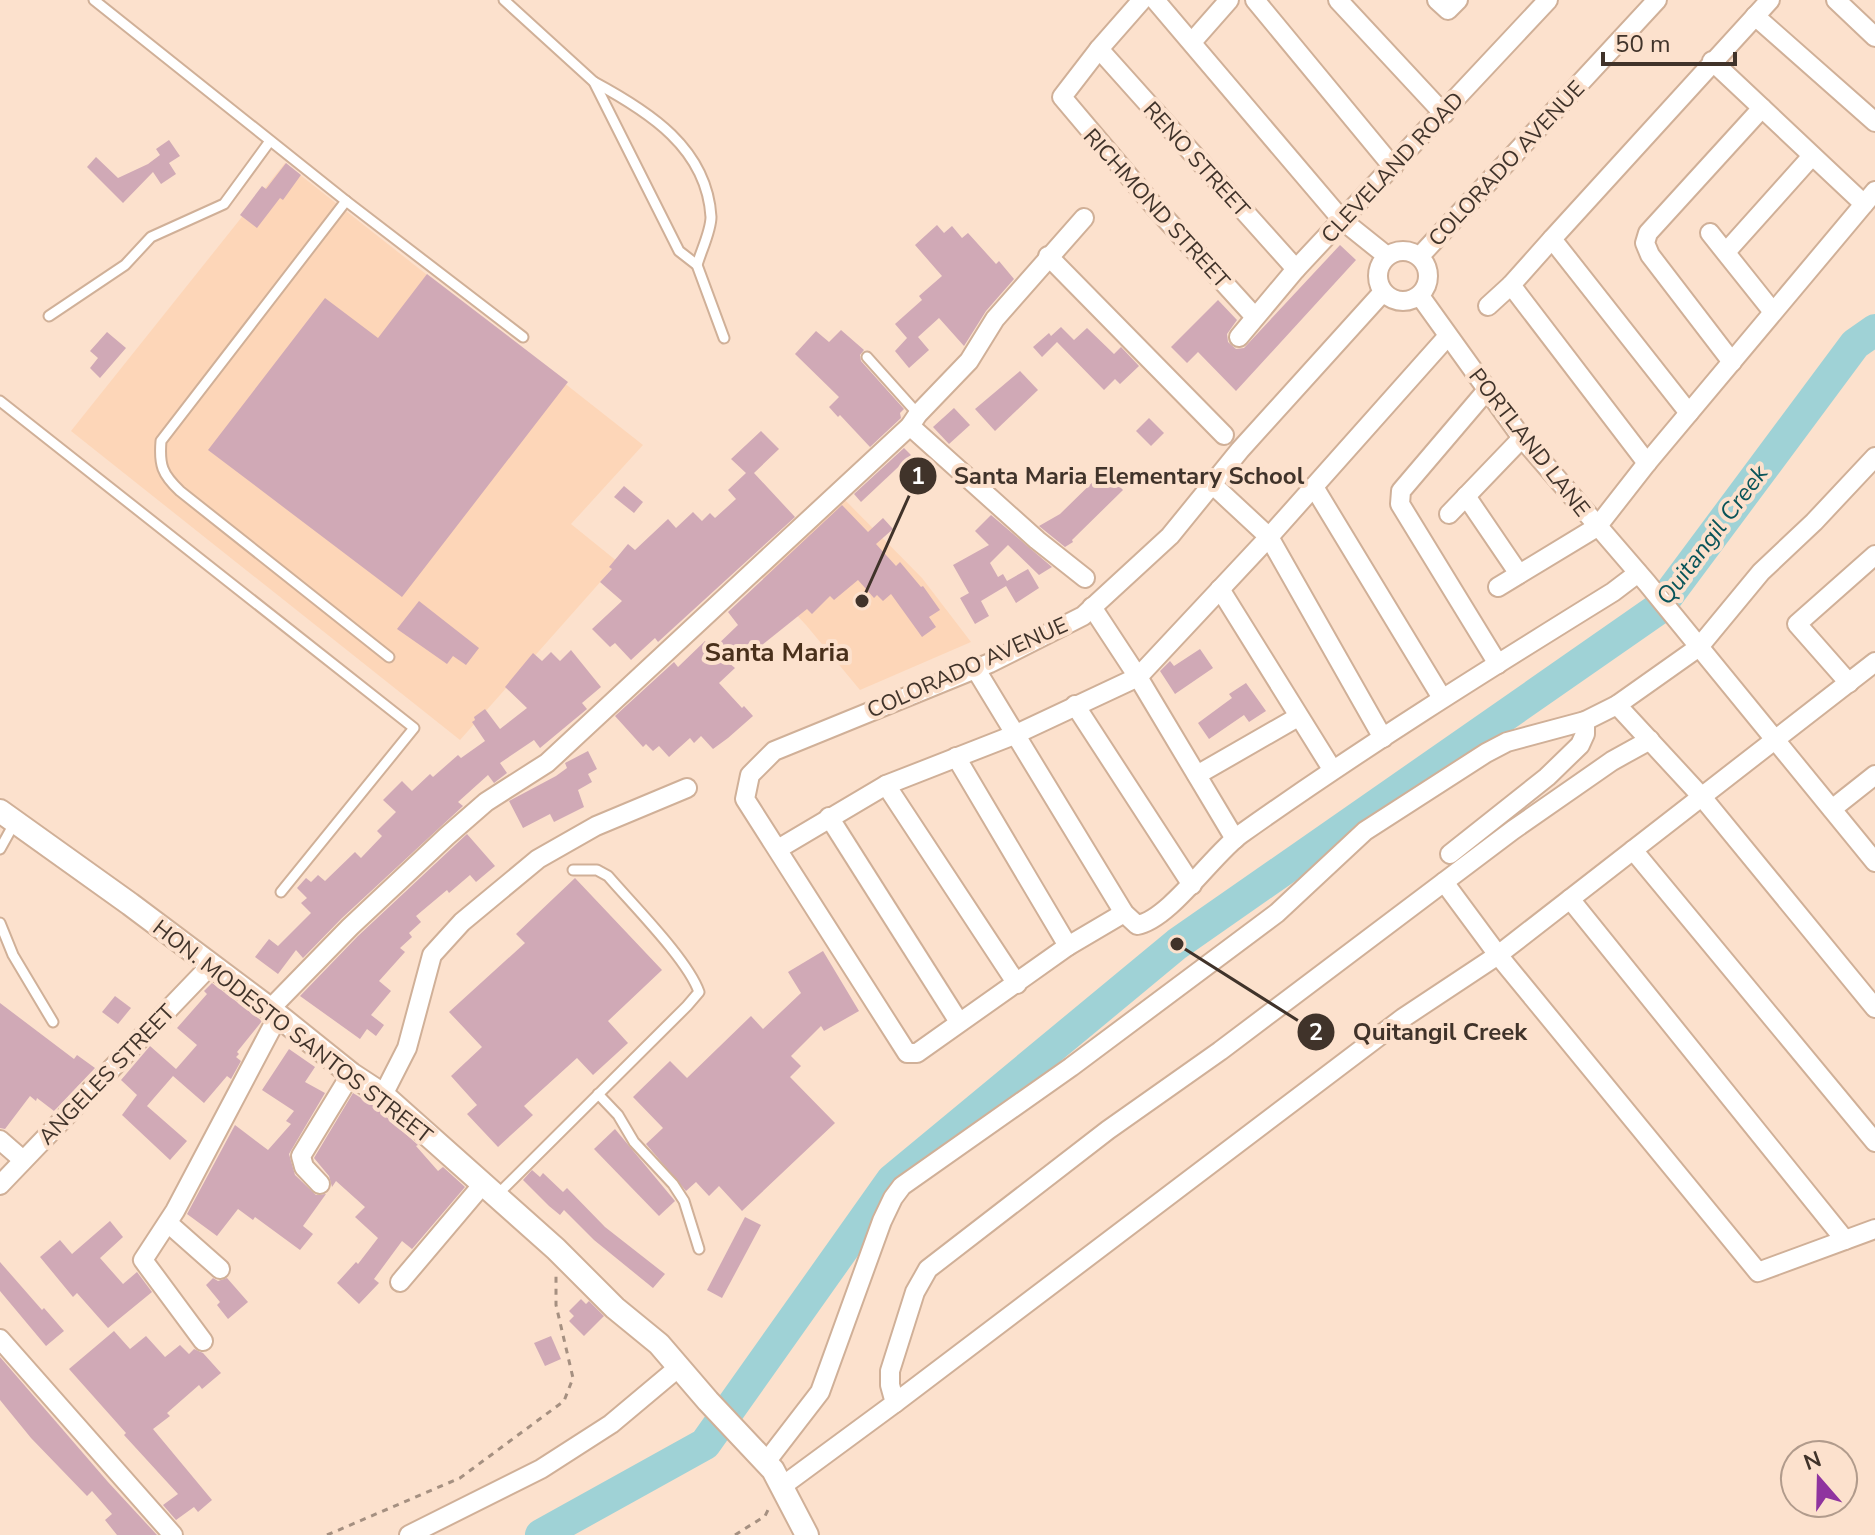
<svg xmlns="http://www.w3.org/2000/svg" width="1875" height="1535" font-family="'Nunito Sans',sans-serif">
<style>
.built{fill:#fdd6b8}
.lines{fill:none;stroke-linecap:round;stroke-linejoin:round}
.river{stroke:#9fd2d6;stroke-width:32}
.building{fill:#d0a9b6}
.service-casing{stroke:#d0b098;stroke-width:13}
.minor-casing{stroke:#d0b098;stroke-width:22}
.tertiary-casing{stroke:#d0b098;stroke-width:26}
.path{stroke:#a59081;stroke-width:3;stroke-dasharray:6 6;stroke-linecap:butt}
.service{stroke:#fff;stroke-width:9}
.minor{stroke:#fff;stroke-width:18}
.tertiary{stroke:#fff;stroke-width:22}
.labels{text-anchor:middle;stroke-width:8;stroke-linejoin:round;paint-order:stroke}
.street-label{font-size:22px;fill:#40332a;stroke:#fce1cd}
.water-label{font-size:24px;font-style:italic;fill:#085459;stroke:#fce1cd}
.quarter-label{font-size:26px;font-weight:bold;fill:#49301b;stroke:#fce1cd}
.leader{fill:none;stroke:#40332a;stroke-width:3}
.callout-dot{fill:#40332a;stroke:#fce1cd;stroke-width:3}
.mark-label{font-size:24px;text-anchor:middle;font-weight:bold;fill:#fff}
.callout-label{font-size:24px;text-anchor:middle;font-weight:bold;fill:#40332a;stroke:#fce1cd;stroke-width:8;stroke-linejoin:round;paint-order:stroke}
</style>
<rect width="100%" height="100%" fill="#fce1cd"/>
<!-- built -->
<g class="built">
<path d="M285,163L643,445L571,524L618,562L460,740L71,431Z"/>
<path d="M843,498L922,578L971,642L860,690L806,625L760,576Z"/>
</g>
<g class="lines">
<!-- river -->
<path class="river" d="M541,1535L705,1444L892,1180L1177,944L1658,609L1855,344L1875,330"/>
</g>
<!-- building -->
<g class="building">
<path d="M169,140L180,156L169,163L176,174L161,184L153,172L123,203L87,167L96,157L118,178L148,164L160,155L156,149Z"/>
<path d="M286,163L301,175L283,200L280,198L257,228L240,215L262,186L266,189Z"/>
<path d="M937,225L944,233L952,226L962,238L968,233L996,264L999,261L1014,279L986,311L964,346L939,318L918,337L929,350L909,368L895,351L907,338L895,324L922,300L919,296L942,276L915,245Z"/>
<path d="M1340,245L1356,260L1236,391L1198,352L1187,363L1171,347L1218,300L1237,320L1227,334L1228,342L1236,349L1244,348Z"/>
<path d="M427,274L568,382L402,597L208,450L325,298L378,338Z"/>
<path d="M1061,327L1074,340L1087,328L1114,354L1121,347L1139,366L1120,384L1115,379L1104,390L1057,342L1042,357L1033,347L1049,333L1051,336Z"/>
<path d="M841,330L864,350L860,355L861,361L904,409L900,413L901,418L870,447L840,415L838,417L829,407L839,397L795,354L816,331L829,342Z"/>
<path d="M107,332L126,348L100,378L90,368L98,358L90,351Z"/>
<path d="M1020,371L1038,390L995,431L975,409Z"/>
<path d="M954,408L970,425L949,444L933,427Z"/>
<path d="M1149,418L1164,433L1151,446L1136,431Z"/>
<path d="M761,431L779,449L754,473L795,517L658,642L655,638L631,660L615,643L610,647L592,629L622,601L600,582L612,569L609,567L628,544L635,550L668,519L676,528L693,512L702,521L710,513L715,518L736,499L728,490L746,473L731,459Z"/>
<path d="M904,448L911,455L861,502L854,494Z"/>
<path d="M1104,471L1123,490L1072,540L1073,542L1065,547L1039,526L1060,514Z"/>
<path d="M624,486L643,502L634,513L614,497Z"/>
<path d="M842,505L868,532L883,518L893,529L876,544L896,566L900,562L921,587L923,586L940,610L929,617L936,627L922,637L891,594L883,601L877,595L874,598L858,580L834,600L830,596L812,614L807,609L757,649L751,641L729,663L735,668L719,683L742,708L744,706L753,716L728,738L713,749L701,736L694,743L690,738L669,757L659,746L653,751L646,744L643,747L615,716L674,662L678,667L705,641L713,649L738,625L728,612Z"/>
<path d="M991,515L1052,567L1039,575L1008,545L990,563L998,577L1003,574L1007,581L1028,569L1039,588L1016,603L1006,586L981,601L989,616L975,624L960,598L969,593L953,565L989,545L975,531Z"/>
<path d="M419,601L479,648L466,665L453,656L447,664L397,629Z"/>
<path d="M1200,649L1213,668L1175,694L1160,671L1170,661L1174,666Z"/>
<path d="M571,650L601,687L582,703L587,709L540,748L534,740L500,763L507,773L494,783L488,775L458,802L463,806L342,918L303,958L296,950L278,974L255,957L269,939L278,946L311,913L301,903L307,898L297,888L306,878L311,882L318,875L325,881L355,852L361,858L382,836L377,831L396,812L383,800L402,781L412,791L430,774L433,777L458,755L461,758L485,741L472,722L475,720L474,717L485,709L500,729L527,708L505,687L533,653L542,661L551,652L560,661Z"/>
<path d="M1246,683L1266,711L1249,722L1244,715L1209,739L1198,723L1232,698L1229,694Z"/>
<path d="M588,751L597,769L588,774L592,782L578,790L584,807L554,822L550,814L523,828L509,801L556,776L567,768L565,763Z"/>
<path d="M467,834L495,866L476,882L470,875L449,893L447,890L416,916L421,922L409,933L412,937L400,948L405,952L379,981L391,991L371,1015L384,1025L376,1036L367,1029L360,1039L300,996L358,936Z"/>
<path d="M575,878L662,970L608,1021L628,1043L593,1075L577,1058L524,1106L533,1115L498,1147L467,1114L477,1105L451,1076L482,1047L449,1012L525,943L516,934Z"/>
<path d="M823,951L859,1011L824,1031L821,1026L791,1056L801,1066L790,1077L835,1123L742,1211L719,1186L709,1196L696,1182L686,1191L646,1144L663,1128L633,1097L670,1061L687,1078L751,1016L763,1029L801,993L788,972Z"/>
<path d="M212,983L262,1021L237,1052L239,1054L236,1057L241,1061L231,1079L227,1076L204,1103L173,1076L147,1106L187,1141L170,1160L122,1115L137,1095L121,1080L150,1046L176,1069L197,1045L177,1028L207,994L204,991Z"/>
<path d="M115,996L131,1008L118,1024L102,1012Z"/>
<path d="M0,1003L74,1059L77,1055L95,1068L54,1111L37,1098L36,1101L30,1096L5,1129L0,1128Z"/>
<path d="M289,1049L315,1067L305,1082L325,1093L289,1154L295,1175L316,1195L326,1194L303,1226L313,1234L300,1250L255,1217L253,1220L238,1209L217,1236L187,1214L235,1125L268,1150L291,1124L286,1121L294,1111L262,1090Z"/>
<path d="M353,1093L374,1106L418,1145L416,1146L438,1171L443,1167L465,1187L412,1249L402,1241L374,1279L379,1283L359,1304L337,1283L356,1262L358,1264L378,1238L355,1217L365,1207L336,1181L332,1187L329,1176L314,1158Z"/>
<path d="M615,1129L675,1201L659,1216L594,1149Z"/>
<path d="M532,1170L540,1177L543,1173L563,1192L567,1188L605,1227L665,1274L653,1288L594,1240L564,1210L560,1215L549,1206L523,1180Z"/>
<path d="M745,1217L761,1225L722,1298L707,1290Z"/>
<path d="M110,1221L123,1237L100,1258L123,1284L137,1272L152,1292L108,1328L77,1293L73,1297L40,1257L60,1240L72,1254Z"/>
<path d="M0,1262L42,1310L44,1308L64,1331L46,1346L0,1291Z"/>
<path d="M213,1278L218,1281L227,1278L248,1302L228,1319L217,1305L220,1302L206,1285Z"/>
<path d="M581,1299L586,1304L589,1301L604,1316L584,1336L569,1321L574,1316L569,1311Z"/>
<path d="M114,1331L130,1349L146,1336L165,1357L180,1345L189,1354L194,1349L203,1353L221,1373L202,1389L199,1385L167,1413L170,1416L153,1429L212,1500L198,1512L194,1507L176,1520L163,1505L178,1494L124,1435L126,1433L69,1369Z"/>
<path d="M551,1336L561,1359L545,1366L534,1343Z"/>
<path d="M0,1357L108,1482L157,1535H117L105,1520L112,1514L92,1491L87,1496L31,1438L0,1400Z"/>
</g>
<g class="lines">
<!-- service casing -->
<g class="service-casing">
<g id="service">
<path d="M94,0L346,201L523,337"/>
<path d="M504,0L594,82L679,251L697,265L724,338"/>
<path d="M594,82C648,111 707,148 711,217C711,231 701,251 697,265"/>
<path d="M346,201L161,441C159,465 162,474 180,491L389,657"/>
<path d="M49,316L125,265L151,237L224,204L270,141"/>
<path d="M867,357L918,414"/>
<path d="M0,401L414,728L281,892"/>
<path d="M0,849L15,822"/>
<path d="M0,923L13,955L53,1022"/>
<path d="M598,1094L618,1115L634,1142L673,1184L684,1201L699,1249"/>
<path d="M496,1196L687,1006L699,992C688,960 632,904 608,876L597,870H573"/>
</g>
</g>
<!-- minor casing -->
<g class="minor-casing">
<g id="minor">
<path d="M1142,0L1099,49L1062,97L1154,206L1255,317"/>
<path d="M1155,0L1342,220L1387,256"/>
<path d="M1255,0L1393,167"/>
<path d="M1338,0L1444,114"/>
<path d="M1437,0L1448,10L1458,0"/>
<path d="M1836,0L1875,37"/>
<path d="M1755,16L1875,122"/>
<path d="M1192,42L1229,0"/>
<path d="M1099,49L1296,269"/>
<path d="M1712,61L1864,204"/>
<path d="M1710,233L1773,312"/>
<path d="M1552,239L1511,285L1647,463"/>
<circle cx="1403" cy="276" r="25"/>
<path d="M1726,252L1812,156"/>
<path d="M1048,256L1224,435"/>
<path d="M1420,256L1657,0"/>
<path d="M1420,296L1522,438L1647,583L1875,862"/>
<path d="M1488,306L1511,285"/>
<path d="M1239,337L1296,269L1548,0"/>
<path d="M1732,362L1650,255L1645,243L1648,233L1762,108"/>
<path d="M1487,390L1401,491L1400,504L1498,664"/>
<path d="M1689,413L1552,239L1770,0"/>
<path d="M910,426L1037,540L1085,578"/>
<path d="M1212,484L1269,537L1383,738"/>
<path d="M1314,487L1442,698"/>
<path d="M1466,496L1519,574"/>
<path d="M1449,514L1522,438"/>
<path d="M1498,587L1597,527L1647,463L1875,191"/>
<path d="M1220,589L1332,769"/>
<path d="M1092,607L1138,677L1235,839"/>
<path d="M975,668L1124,913L1137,925C1169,920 1213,854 1241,834C1362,748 1487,670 1613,592L1638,573"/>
<path d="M1849,683L1797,624L1875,555"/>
<path d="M1075,705L1192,885"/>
<path d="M1617,705L1702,797L1875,1008"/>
<path d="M956,757L1068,946"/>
<path d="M1197,775L1298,717"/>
<path d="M886,785L1017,984"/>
<path d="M1832,809L1875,775"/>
<path d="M829,817L959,1022"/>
<path d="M778,849L886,785L1014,735L1138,677L1269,537L1447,337"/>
<path d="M1633,850L1875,1142"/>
<path d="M1450,854L1547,777L1580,745L1585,734V721"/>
<path d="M1444,882L1498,955L1758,1272L1875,1229"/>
<path d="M1570,899L1845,1240"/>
<path d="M1124,913L1068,946L917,1053H907L745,799L750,775L774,751L990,663L1083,616L1170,536L1240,450L1383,292"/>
<path d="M270,1009L350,927L447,836L486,802L547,763L910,426L918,414L969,361L995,319L1084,218"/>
<path d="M383,1095L407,1048L432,955L462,922L538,859L596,826L687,788"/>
<path d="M0,1140L23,1160"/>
<path d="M320,1184L304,1167L301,1156L351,1074"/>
<path d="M0,1185L210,966"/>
<path d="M168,1223L220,1269"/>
<path d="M400,1282L483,1184"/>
<path d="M0,1339L173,1535"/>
<path d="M203,1341L143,1260L175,1211L278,1016"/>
<path d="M895,1403L1403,1018L1498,955L1875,662"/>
<path d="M766,1462L820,1392L882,1221L893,1198L902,1186L1071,1067L1277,913L1365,831L1486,753L1507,742L1585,721L1617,705L1699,647L1761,572L1814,522L1875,457"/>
<path d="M781,1487L895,1403L890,1385V1371L915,1292L928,1269L1108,1130L1220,1051L1513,830L1612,761L1650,740"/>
<path d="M409,1535L541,1469L611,1424L679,1367"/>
</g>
</g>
<!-- tertiary casing -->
<g class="tertiary-casing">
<path id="tertiary" d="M0,811L130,904L270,1009L351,1074L383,1095L483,1184L556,1249L615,1308L659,1344L708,1401L773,1470L807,1535"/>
</g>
<!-- path -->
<g class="path">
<path d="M327,1535L460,1478L564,1401L573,1378L556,1305V1275"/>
<path d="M735,1535L765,1516L769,1508"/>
</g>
<!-- service -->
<use href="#service" class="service"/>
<!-- minor -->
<use href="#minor" class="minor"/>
<!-- tertiary -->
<use href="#tertiary" class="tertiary"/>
</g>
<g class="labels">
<!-- street labels -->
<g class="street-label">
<text transform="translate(1197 159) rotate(48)" y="8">RENO STREET</text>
<text transform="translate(1506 163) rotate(-47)" y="8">COLORADO AVENUE</text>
<text transform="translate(1392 167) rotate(-47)" y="8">CLEVELAND ROAD</text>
<text transform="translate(1157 208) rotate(48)" y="8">RICHMOND STREET</text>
<text transform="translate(1530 442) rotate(52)" y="8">PORTLAND LANE</text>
<text transform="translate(967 667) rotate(-24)" y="8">COLORADO AVENUE</text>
<text transform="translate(293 1031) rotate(38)" y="8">HON. MODESTO SANTOS STREET</text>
<text transform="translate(106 1074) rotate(-46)" y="8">ANGELES STREET</text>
</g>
<!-- water labels -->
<g class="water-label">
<text transform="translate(1712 535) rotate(-53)" y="8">Quitangil Creek</text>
</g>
<!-- quarter labels -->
<g class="quarter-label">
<text x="777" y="661">Santa Maria</text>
</g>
</g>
<!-- callouts -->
<path class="leader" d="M862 601L918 476M1177 944L1316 1032"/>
<g class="callout-dot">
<circle cx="862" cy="601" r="8"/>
<circle cx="1177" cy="944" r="8"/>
<circle cx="918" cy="476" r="20"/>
<circle cx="1316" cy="1032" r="20"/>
</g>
<g class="mark-label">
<text x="918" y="484">1</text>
<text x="1316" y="1040">2</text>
</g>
<g class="callout-label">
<text x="1129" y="484">Santa Maria Elementary School</text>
<text x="1440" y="1040">Quitangil Creek</text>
</g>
<!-- north arrow -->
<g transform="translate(1819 1479) rotate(340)"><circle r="38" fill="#fce1cd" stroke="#b19b8c" stroke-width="2"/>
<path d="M0-6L14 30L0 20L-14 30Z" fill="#8f349f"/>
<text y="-12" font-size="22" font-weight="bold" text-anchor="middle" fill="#40332a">N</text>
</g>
<!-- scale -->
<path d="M1603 52v12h132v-12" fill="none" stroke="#40332a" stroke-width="4"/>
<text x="1615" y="52" font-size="24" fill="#40332a" stroke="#fce1cd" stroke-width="6" paint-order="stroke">50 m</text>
</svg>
